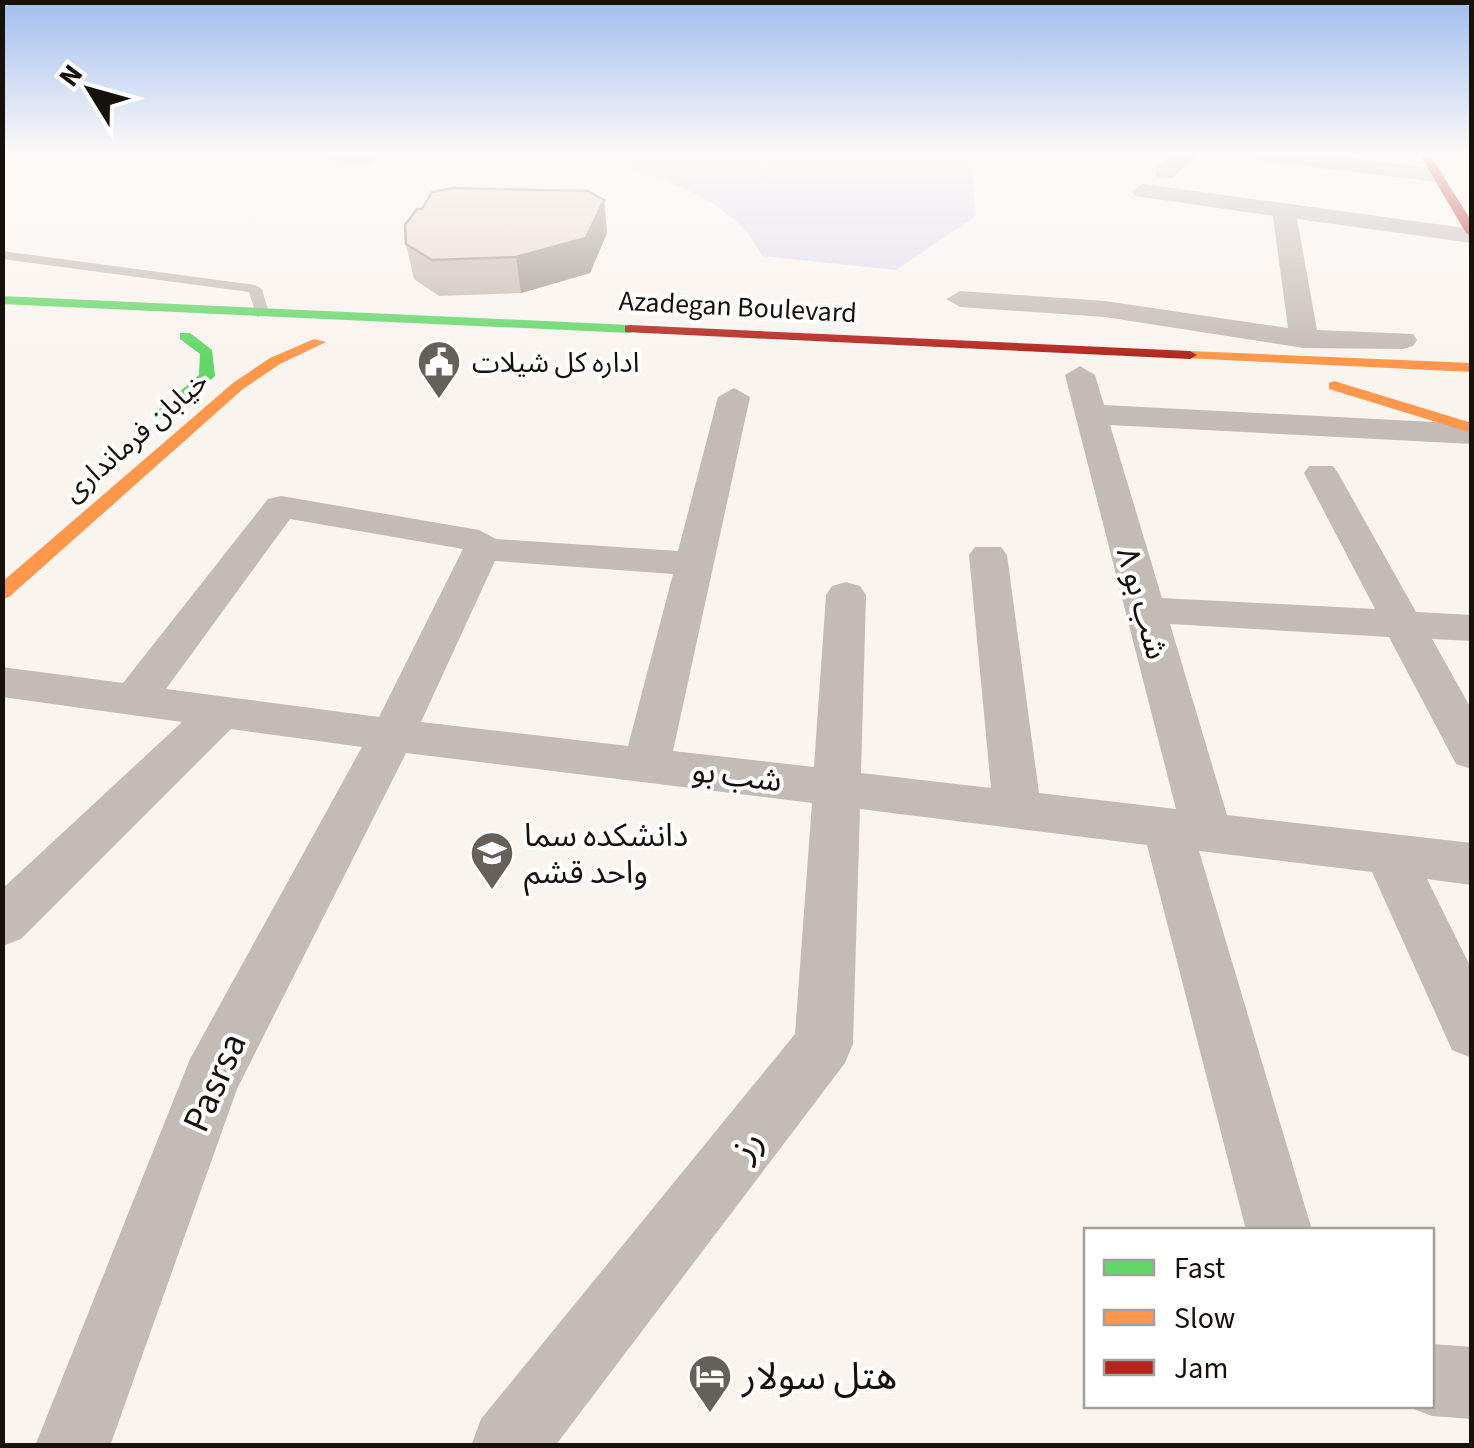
<svg xmlns="http://www.w3.org/2000/svg" width="1474" height="1448" font-family="'Source Sans 3','Noto Sans Arabic',sans-serif">
<style>
.green{fill:#e1dced}
.lines{fill:none;stroke-linecap:round;stroke-linejoin:round}
.lane{fill:#c3bbb5;fill-rule:evenodd}
.street{fill:#c3bbb5;fill-rule:evenodd}
.fast{fill:#63d668;fill-rule:evenodd}
.slow{fill:#ff974d;fill-rule:evenodd}
.jam{fill:#b3261e;fill-rule:evenodd}
.wall{fill:#c6bbb1}
.shaded-wall{fill:#a19890}
.building{fill:#e6d9ce;stroke:#a19890;stroke-width:2.5}
.labels{text-anchor:middle;stroke-width:8;stroke-linejoin:round;paint-order:stroke}
.far-street-label{font-size:28px;fill:#17110b;stroke:#fff}
.far-poi-label{font-size:28px;fill:#17110b;stroke:#fff;text-anchor:start}
.street-label{font-size:32px;fill:#17110b;stroke:#fff}
.poi-label{font-size:32px;fill:#17110b;stroke:#fff;text-anchor:start}
.near-street-label{font-size:38px;fill:#17110b;stroke:#fff}
.near-poi-label{font-size:38px;fill:#17110b;stroke:#fff;text-anchor:start}
</style>
<rect width="100%" height="100%" fill="#faf4ef"/>
<!-- green -->
<path class="green" d="M590,155H971L976,216L896,270L762,256C735,196 647,173 590,155Z"/>
<g class="lines">
<!-- lane -->
<path class="lane" d="M2,251L255,285L262,289L269,314L257,317L249,292L2,259Z"/>
<!-- street -->
<g class="street">
<path d="M320,155H372L378,160C365,170 333,165 320,155Z"/>
<path d="M1174,155H1199L1172,178H1156V168Z"/>
<path d="M1251,155H1317L1436,168L1447,175L1436,182L1262,161Z"/>
<path d="M1143,184L1472,229V243L1297,219L1317,330L1413,334L1417,340L1413,346L1403,349L1304,348L1105,317L960,307L946,299L960,291L1105,301L1288,328L1273,216L1135,196L1132,191Z"/>
<path d="M1080,366L1095,375L1104,405L1472,424V444L1110,425L1162,598L1375,609L1304,473L1309,466H1333L1338,473L1416,612L1472,615V641L1432,639L1472,710V769L1456,764L1389,637L1170,624L1227,815L1472,843V885L1427,879L1472,970V1058L1452,1050L1372,872L1199,851L1312,1230H1246L1147,845L860,809L853,1044L845,1063L555,1446H471L481,1419L795,1034L812,803L406,753L237,1089L110,1446H35L190,1059L362,747L231,729L21,939L2,946V889L182,722L2,697V667L123,683L268,499L281,496L479,530L496,539L678,551L718,397L734,388L750,397L673,751L814,767L826,595L832,586L846,582L860,586L866,595L861,773L991,788L969,555L975,547H1001L1007,555L1039,793L1176,809L1065,375ZM290,519L463,549L379,717L166,689ZM495,561L673,574L628,746L421,722Z"/>
<path d="M1432,1344L1472,1347V1419L1432,1416L1406,1406H1432Z"/>
</g>
<!-- fast -->
<g class="fast">
<path d="M2,296L630,325L637,329L630,333L2,304Z"/>
<path d="M180,333H190L212,350L215,376L167,419H155V413L199,375L200,354L180,339Z"/>
</g>
<!-- slow -->
<g class="slow">
<path d="M314,339L326,342L280,364L243,389L9,597L2,599V582L233,383L270,358Z"/>
<path d="M1190,351L1472,363V372L1185,358L1183,355Z"/>
<path d="M1334,381L1472,423V433L1329,389V383Z"/>
</g>
<!-- jam -->
<g class="jam">
<path d="M1420,155H1430L1472,222V237L1466,233Z"/>
<path d="M630,325L1190,351L1197,355L1190,359L625,332V326Z"/>
</g>
</g>
<!-- wall -->
<path class="wall" d="M604,200L607,233L590,273L521,293L439,296L414,279L406,244Z"/>
<!-- shaded-wall -->
<path class="shaded-wall" d="M604,200L607,233L590,273L521,293L516,257Z"/>
<!-- building -->
<path class="building" d="M453,188L588,191L604,200L586,238L516,257L432,260L406,244L405,225L417,209H422L432,192Z"/>
<!-- sky -->
<linearGradient id="sky" x2="0" y2="1"><stop stop-color="#a1beee"/><stop offset="0.43" stop-color="#fdfaf8"/><stop offset="1" stop-color="#fdfaf8" stop-opacity="0"/></linearGradient>
<rect width="1474" height="358" fill="url(#sky)"/>
<!-- icons -->
<defs>
<g id="civic-pin" transform="scale(2.25)"><path d="M0 17L-7.5 6A9.5 9.5 0 1 1 7.5 6Z" fill="#66605b" stroke="#fff"/><path d="M-.6-6.5H3V-4.5H.6V-3L4-1V1h2V6H-6V1h2V-1L-.6-3ZM-1.2 2.5V6h2.4V2.5Z" fill="#fff"/></g>
<g id="university-pin" transform="scale(2.25)"><path d="M0 17L-7.5 6A9.5 9.5 0 1 1 7.5 6Z" fill="#66605b" stroke="#fff"/><path d="M0-5L7-2L0 1L-7-2ZM-4 1L0 2.5L4 1V4Q0 6-4 4Z" fill="#fff"/></g>
<g id="hotel-pin" transform="scale(2.25)"><path d="M0 17L-7.5 6A9.5 9.5 0 1 1 7.5 6Z" fill="#66605b" stroke="#fff"/><path d="M-6-4.5h1.5V1H6V5H4.5V3h-9V5H-6ZM-4 0a1.8 1.8 0 1 1 3.6 0ZM.5 0V-2.5h3Q6-2.5 6 0Z" fill="#fff"/></g>
</defs>
<g fill-rule="evenodd">
<use href="#civic-pin" x="439" y="362"/>
<use href="#university-pin" x="492" y="853"/>
<use href="#hotel-pin" x="710" y="1376"/>
</g>
<g class="labels">
<!-- far-street labels -->
<g class="far-street-label">
<text transform="translate(738 306) rotate(3)" y="10">Azadegan Boulevard</text>
<text transform="translate(135 436) rotate(-41)" y="10">خیابان فرمانداری</text>
</g>
<!-- far-poi labels -->
<g class="far-poi-label">
<text x="472" y="372">اداره کل شیلات</text>
</g>
<!-- street labels -->
<g class="street-label">
<text transform="translate(1143 603) rotate(74)" y="11">شب بو ۸</text>
<text transform="translate(737 775) rotate(7)" y="11">شب بو</text>
</g>
<!-- poi labels -->
<g class="poi-label">
<text x="524" y="846">دانشکده سما<tspan x="524" dy="37">واحد قشم</tspan></text>
</g>
<!-- near-street labels -->
<g class="near-street-label">
<text transform="translate(214 1082) rotate(-66)" y="13">Pasrsa</text>
<text transform="translate(746 1144) rotate(-52)" y="13">رز</text>
</g>
<!-- near-poi labels -->
<g class="near-poi-label">
<text x="742" y="1389">هتل سولار</text>
</g>
</g>
<!-- border -->
<rect width="1474" height="1448" fill="none" stroke="#17110b" stroke-width="10"/>
<!-- legend -->
<rect x="1084" y="1228" width="350" height="180" fill="#ffffff" stroke="#a2a09d" stroke-width="2.5"/>
<rect x="1104" y="1260" width="50" height="15" fill="#63d668" stroke="#a2a09d" stroke-width="2.5"/>
<text x="1174" y="1278" font-size="30" fill="#17110b">Fast</text>
<rect x="1104" y="1310" width="50" height="15" fill="#ff974d" stroke="#a2a09d" stroke-width="2.5"/>
<text x="1174" y="1328" font-size="30" fill="#17110b">Slow</text>
<rect x="1104" y="1360" width="50" height="15" fill="#b3261e" stroke="#a2a09d" stroke-width="2.5"/>
<text x="1174" y="1378" font-size="30" fill="#17110b">Jam</text>
<!-- north arrow -->
<g transform="translate(90 90) rotate(307)" stroke="#ffffff" stroke-width="8" paint-order="stroke">
<path d="M0-8L18 38L0 25L-18 38Z" fill="#17110b"/>
<text y="-15" font-size="28" font-weight="bold" text-anchor="middle" fill="#17110b">N</text>
</g>
</svg>
